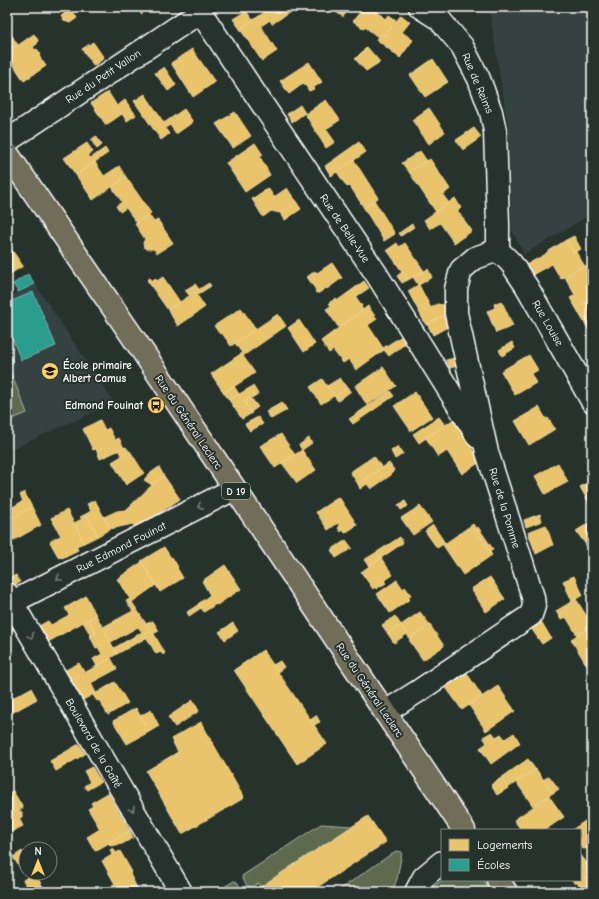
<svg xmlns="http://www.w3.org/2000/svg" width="599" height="899" font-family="'Comic Neue',sans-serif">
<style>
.built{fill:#344242}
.green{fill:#5d6b4d;stroke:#aeb5a6}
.homes{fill:#e9c46a;stroke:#f0d697}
.schools{fill:#2a9d8f;stroke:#6abab1}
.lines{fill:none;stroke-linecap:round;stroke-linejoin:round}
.minor-casing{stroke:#fff;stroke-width:25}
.major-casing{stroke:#fff;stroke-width:25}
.minor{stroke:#26332d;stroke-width:22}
.major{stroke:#706e59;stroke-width:22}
.oneway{stroke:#727a76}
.labels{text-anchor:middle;stroke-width:4;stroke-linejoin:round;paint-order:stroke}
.shield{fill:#26332d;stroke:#bec2c0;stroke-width:1}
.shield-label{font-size:10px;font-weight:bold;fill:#fff}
.street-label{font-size:11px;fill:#fff;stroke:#26332d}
.poi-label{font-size:11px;font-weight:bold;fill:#fff;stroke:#26332d;text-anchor:start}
</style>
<rect width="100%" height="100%" fill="#26332d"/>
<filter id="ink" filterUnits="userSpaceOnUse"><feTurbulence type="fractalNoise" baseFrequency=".025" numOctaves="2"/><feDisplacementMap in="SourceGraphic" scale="8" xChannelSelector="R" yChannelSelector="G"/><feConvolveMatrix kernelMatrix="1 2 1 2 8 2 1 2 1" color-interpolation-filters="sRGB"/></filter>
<g filter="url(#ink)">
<!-- built -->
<g class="built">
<path d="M489,7H592V214L524,254L512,230L508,127Z"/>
<path d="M35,284L114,403L7,451V297L9,296Z"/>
</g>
<!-- green -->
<g class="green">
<path d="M10,371L27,413L7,421V372Z"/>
<path d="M321,824L352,826L260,887L258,883L252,887L247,886L242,876Z"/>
<path d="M396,851L402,852L397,879L392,892H336Z"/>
<path d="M443,880H483L492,892H427L428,890Z"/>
<path d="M234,881L237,882L243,892H216Z"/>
</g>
<!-- homes -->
<g class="homes">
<path d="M136,7H151L141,14Z"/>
<path d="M272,7H290L293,10L272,24L270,20L261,26L277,51L262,61L240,29Z"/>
<path d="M329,7H350L343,17Z"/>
<path d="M364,7H371L386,19L389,15L396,20L385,36L382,34L378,37L365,27L364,29L353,21Z"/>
<path d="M71,9L77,18L70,23L64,21L61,16Z"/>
<path d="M246,11L253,20L240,29L233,19Z"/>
<path d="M401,15L410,22L402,32L413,40L400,58L376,39L382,34L385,36Z"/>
<path d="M10,33L18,45L7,53V35Z"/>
<path d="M34,34L38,40L37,44L33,47L35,50L37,49L41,54L39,56L46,66L24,81L11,61L7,64V53Z"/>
<path d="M93,42L104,58L94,66L82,49Z"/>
<path d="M367,47L380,62L366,71L355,59Z"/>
<path d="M192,49L215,82L193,97L171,63Z"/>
<path d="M433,59L448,82L425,97L410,75Z"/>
<path d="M309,62L322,82L313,88L314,89L309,91L304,83L289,94L280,81Z"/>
<path d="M164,67L176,85L168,91L155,73Z"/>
<path d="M108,92L117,106L125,100L136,115L127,121L122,114L106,125L91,103Z"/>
<path d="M145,94L164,123L184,109L193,122L176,134L170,125L165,128L169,134L161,140L134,101Z"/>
<path d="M326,100L340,120L326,129L335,142L326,148L305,114Z"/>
<path d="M300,105L305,113L292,122L287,114Z"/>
<path d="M429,108L445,132L429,144L412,120Z"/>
<path d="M235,112L251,136L233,148L216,124Z"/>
<path d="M474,128L481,137L463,150L456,140Z"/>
<path d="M96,136L102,145L97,149L91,140Z"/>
<path d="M359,142L366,152L331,176L325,166Z"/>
<path d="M87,143L93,152L88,155L91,158L105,148L108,153L76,175L64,158Z"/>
<path d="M255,143L263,155L260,157L270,175L245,192L226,163Z"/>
<path d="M420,151L427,161L409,172L402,163Z"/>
<path d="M430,159L450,189L443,195L449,203L436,212L409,172Z"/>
<path d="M354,160L378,198L364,208L350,186L347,187L337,172Z"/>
<path d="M95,162L104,176L119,166L126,177L93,200L76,175Z"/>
<path d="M126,177L151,213L137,223L126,208L120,212L116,206L122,202L112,187Z"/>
<path d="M268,188L274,197L287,188L301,209L285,220L280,213L271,211L263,217L252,199Z"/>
<path d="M455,198L461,208L457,210L472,231L454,243L440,223L430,229L424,220Z"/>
<path d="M374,200L395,234L384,241L364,208Z"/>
<path d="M149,215L154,222L158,220L173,243L157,253L154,249H146L144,247L143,243L145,239L135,224Z"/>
<path d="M412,224L414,227L401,236L399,233Z"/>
<path d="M574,236L581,249L574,253L566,240Z"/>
<path d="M566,240L574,253L576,252L584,265L561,279L552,264L532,275L526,265L546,254V253Z"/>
<path d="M7,243L23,266L7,276Z"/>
<path d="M397,243L399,247L405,243L424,271L408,280L387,250Z"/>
<path d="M332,263L342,278L327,289L326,288L319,293H317L315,292L316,290L307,277L315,271L317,273Z"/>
<path d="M585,265L592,277V298L576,308L570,298L575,295L565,277Z"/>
<path d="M428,269L432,277L419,285L431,308L437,304L444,305L448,313L426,325L408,291L418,285L413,277Z"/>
<path d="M402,272L408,280L402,283L397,276Z"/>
<path d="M163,277L180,302L168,310L147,280L150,278L152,281L155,278L157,281Z"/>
<path d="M364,281L369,288L357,296L352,290Z"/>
<path d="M209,283L211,286L197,295L195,292Z"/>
<path d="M195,284L199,289L189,295L185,290Z"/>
<path d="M352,290L357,296L356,297L362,306L361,307L363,310L339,328L326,309L331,306L329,303L336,298L338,300Z"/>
<path d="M195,292L205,307L178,326L168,310Z"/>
<path d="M592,298V329L584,315L581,317L576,308Z"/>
<path d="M501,301L502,304H503L513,326L496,333L487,311L495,308L494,304Z"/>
<path d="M368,306L377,319L368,325L383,348L402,336L406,343L389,356L384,350L356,370L349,359L343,363L333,350L329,353L321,341Z"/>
<path d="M241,308L256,329L231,346L222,333L220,334L214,326Z"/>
<path d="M449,313L451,325L433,335L427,324Z"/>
<path d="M278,314L286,326L243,356L255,373L224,393L211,374L242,353L235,343Z"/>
<path d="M584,315L592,329V335L581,317Z"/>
<path d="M299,320L315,344L304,352L288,328Z"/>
<path d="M512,342L515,348L502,356L499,350Z"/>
<path d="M529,355L538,370L531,374L536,383L515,395L501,371Z"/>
<path d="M459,357L461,365L450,368L446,360Z"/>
<path d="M383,367L396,386L367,405L355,386Z"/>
<path d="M340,378L347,388L335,397L327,386Z"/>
<path d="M322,379L334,396L321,404L310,387Z"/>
<path d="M234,386L239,394L229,400L224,393Z"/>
<path d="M253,386L258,394L245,402L252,413L242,419L229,400Z"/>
<path d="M348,387L351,391L338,401L335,397Z"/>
<path d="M390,391L394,396L353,424L349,419Z"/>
<path d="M415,392L432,417L411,431L394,406Z"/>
<path d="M251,398L258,407L251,412L245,402Z"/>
<path d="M282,402L287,410L271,419L266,412Z"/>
<path d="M539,407L546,419L548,418L555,429L529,445L515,421Z"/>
<path d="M258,417L263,424L250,431L245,424Z"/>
<path d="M439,417L445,425L419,443L413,434Z"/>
<path d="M454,419L480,462L462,474L447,451L438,457L426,438Z"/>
<path d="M100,420L105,430L109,428L115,440L119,438L124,448L100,459L96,449L93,450L83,429Z"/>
<path d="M281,434L295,455L275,468L260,446Z"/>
<path d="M309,438L312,443L302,450L299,445Z"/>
<path d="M398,446L403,454L395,459L391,451Z"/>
<path d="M126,447L129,451L122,456L118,450Z"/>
<path d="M302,450L316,470L297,483L282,463Z"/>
<path d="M130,451L144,473L126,485L112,462Z"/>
<path d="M374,456L382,468L358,484L350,472Z"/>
<path d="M389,463L394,470L391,475L371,489L367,484L360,489L358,484Z"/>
<path d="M558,463L568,482L545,494L535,476Z"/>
<path d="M159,467L164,476L152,485L144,480L148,475Z"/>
<path d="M164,476L180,499L136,529L133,524L110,529L104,517L117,511L126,510L152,485Z"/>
<path d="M592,480V508L580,487Z"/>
<path d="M24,492L32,507L7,521V505L9,504L11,508L23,501L20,495Z"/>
<path d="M339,497L357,525L345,533L343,530L341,532L338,528L340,526L338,523L328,530L316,512Z"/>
<path d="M95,500L110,529L98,536L86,514L91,511L87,504Z"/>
<path d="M405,501L408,506L401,510L398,505Z"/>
<path d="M420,506L432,522L413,535L401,518Z"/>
<path d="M32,507L41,525L7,544V521Z"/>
<path d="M67,510L84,543L76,546L78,550L62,558L61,557L59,558L50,542L56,537V538L61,536L51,518Z"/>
<path d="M86,514L98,536L84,543L74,523L82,519L80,517Z"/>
<path d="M540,514L542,521L526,527L524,520Z"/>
<path d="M592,521V553L576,531Z"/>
<path d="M473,524L492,555L463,575L443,545Z"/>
<path d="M433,525L445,543L437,548L425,531Z"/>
<path d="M546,525L553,545L536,554L528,532Z"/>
<path d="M478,527L493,549L490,551L475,529Z"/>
<path d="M400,537L403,543L381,558L377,552Z"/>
<path d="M346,540L352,548L336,558L331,550Z"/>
<path d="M164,547L171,558L172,557L178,567L177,568L183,578L160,592L141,561Z"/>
<path d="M377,552L381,558L369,566L364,560Z"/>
<path d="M381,558L393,575L384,581L386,583L376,589L375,587L373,589L361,572Z"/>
<path d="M142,562L156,585L132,602L117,579Z"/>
<path d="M225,565L241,589L217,605L216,604L204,612L198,604L210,595L202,581Z"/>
<path d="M16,575L20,582L16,585L14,584L10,578Z"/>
<path d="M574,576L583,595L572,601L563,581Z"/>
<path d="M490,577L505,599L486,612L471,589Z"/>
<path d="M397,580L403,589L405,587L411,595L408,597L410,599L390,613L377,594Z"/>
<path d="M86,596L96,615L48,642L39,626L48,621L51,625L69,615L65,608Z"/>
<path d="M130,599L150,630L143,634L146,638L117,654L114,648L142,632L138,627L111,642L103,627L133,611L126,601Z"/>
<path d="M576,599L592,625V626L577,635L566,617L561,620L556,611Z"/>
<path d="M199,604L201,608L189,616L187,612Z"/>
<path d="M420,612L430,625L410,639L401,625Z"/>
<path d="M96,615L117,654L97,666L93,659L102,654L98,647L96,648L90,636L96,633L89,619Z"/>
<path d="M395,616L401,625L388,634L382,625Z"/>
<path d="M89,619L96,633L91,636L83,622Z"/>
<path d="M7,621H8L13,630L7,633Z"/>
<path d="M153,621L159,631L153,634L146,624Z"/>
<path d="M541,621L551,638L542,644L531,628Z"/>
<path d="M233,623L238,631L225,640L219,632Z"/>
<path d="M401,625L407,634L394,643L388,634Z"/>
<path d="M430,625L444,646L423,660L409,640Z"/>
<path d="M592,626V660L586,664L571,639Z"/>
<path d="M150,630L153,634H154L165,653L163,655L161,652L156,654L147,638H146L143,634Z"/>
<path d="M263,650L327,744L297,764L234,670Z"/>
<path d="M111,658L117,669L91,683L96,693L81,701L70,681Z"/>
<path d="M280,661L284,667L278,672L273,665Z"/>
<path d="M79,663L84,672L70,681L64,671Z"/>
<path d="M466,672L482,696L462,710L445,686Z"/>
<path d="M115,682L128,703L108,715L99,700L97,701L93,695Z"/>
<path d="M498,686L515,711L486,731L469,705Z"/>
<path d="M31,688L37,699L10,714L7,710V701Z"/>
<path d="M193,700L199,711L175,727L168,717Z"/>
<path d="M136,708L149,732L127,744L113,721Z"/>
<path d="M151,710L159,726L149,732L140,716Z"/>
<path d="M316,715L320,722L314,725L310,719Z"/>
<path d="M201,722L244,798L182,834L146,771L178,752L171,739Z"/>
<path d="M492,732L496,737L501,734L505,739L514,733L520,743L491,764L480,748L487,743L483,737Z"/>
<path d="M79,744L85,754L56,771L50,761Z"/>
<path d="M528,759L535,769L508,788L501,778Z"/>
<path d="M92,767L101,782L87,790L84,786L90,782L84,771Z"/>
<path d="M536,769L553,793L533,806L516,782Z"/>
<path d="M549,776L559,789L553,793L543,780Z"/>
<path d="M501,778L508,788L497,795L491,785Z"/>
<path d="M13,791L23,808L12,813L7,804V802L9,801L7,797V794Z"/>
<path d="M108,793L130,831L95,851L87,837L100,829L88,809L93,806L91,803Z"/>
<path d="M549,796L564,817L545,830H521L514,820Z"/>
<path d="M7,804L12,813L18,810L22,812V817L19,818L23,826L11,832L7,826Z"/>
<path d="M368,816L386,842L310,892H253Z"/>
<path d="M592,816V845H591L590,848L583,849L580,846V830H572Z"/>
<path d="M130,831L133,838L122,844L110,846L109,843Z"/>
<path d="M113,848L116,853L120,851L132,872L130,874L137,888L130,892H116L112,885L115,884L102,861L112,855L110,850Z"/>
<path d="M22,851L26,858V871L23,873L13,857Z"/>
<path d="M580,854L587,863L580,867Z"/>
<path d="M590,861L592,863V891L591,892H580L578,888L580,887L576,882L575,884L572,880H580V867Z"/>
<path d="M35,873L40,882L46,892H30L23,880Z"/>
</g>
<!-- schools -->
<g class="schools">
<path d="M28,274L35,284L18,292L13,284Z"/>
<path d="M33,292L56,346L21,360L7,326V303Z"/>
<path d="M7,347L13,363L7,366Z"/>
</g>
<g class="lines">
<!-- minor casing -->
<g class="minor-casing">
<g id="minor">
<path d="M197,7L377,275L478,437"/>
<path d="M420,7L439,19L462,46L479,79L491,112L495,131L498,225V250"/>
<path d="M7,141L200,12"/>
<path d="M498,250L511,263L527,287L592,401"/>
<path d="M7,594L181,892"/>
<path d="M7,605L234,489"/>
<path d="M385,712L417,692L531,615L534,606L533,597L487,452L456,313V289L461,270L475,258L498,250"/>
<path d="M416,892L424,877L442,862"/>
</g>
</g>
<!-- major casing -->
<g class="major-casing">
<g id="major">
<path d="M7,153L139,346L464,830"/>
<path d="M498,880L506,892"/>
</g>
</g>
<!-- minor -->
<use href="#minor" class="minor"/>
<!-- major -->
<use href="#major" class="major"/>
</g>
<!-- one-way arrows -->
<defs><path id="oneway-chevron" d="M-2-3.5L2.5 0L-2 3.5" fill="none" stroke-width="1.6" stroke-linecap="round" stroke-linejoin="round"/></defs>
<g class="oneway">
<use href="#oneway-chevron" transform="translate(200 506) rotate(153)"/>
<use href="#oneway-chevron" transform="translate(59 578) rotate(153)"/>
<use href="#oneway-chevron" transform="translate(31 636) rotate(60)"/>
<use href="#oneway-chevron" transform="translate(132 809) rotate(60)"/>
</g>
</g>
<!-- icons -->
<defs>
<g id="school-disc" transform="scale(0.9)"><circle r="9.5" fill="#ffd166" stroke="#26332d"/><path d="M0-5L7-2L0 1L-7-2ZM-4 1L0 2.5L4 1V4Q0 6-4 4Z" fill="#111"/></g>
<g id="bus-disc" transform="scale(0.9)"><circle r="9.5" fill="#ffd166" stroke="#26332d"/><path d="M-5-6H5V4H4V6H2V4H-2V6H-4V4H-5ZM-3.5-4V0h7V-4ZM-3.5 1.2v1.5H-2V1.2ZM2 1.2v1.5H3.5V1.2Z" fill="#111"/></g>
</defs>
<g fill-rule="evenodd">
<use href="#school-disc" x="50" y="371"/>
<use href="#bus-disc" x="156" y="405"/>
</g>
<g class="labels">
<!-- shield labels -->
<rect class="shield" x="222" y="483" width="28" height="16" rx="3"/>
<g class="shield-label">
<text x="236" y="495">D 19</text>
</g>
<!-- street labels -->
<g class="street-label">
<text transform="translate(103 76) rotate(-34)" y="4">Rue du Petit Vallon</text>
<text transform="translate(478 83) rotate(67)" y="4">Rue de Reims</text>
<text transform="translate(345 228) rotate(56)" y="4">Rue de Belle-Vue</text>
<text transform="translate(548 323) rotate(60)" y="4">Rue Louise</text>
<text transform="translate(189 422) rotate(56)" y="4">Rue du Général Leclerc</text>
<text transform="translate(505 508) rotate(73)" y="4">Rue de la Pomme</text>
<text transform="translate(121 547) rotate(-27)" y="4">Rue Edmond Fouinat</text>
<text transform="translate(370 690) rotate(56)" y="4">Rue du Général Leclerc</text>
<text transform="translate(94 743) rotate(60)" y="4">Boulevard de la Gaîté</text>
</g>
<!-- poi labels -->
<g class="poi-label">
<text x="63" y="369">École primaire<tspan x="63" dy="13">Albert Camus</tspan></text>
<text x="143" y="409" text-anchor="end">Edmond Fouinat</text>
</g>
</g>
<!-- margin -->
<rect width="599" height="899" fill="none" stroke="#26332d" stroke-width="24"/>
<rect x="12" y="12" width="575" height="875" fill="none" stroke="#fff" stroke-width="1.5" filter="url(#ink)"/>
<!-- legend -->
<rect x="441" y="829" width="140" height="52" fill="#26332d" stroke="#7d8581"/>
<rect x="449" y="839" width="20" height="12" fill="#e9c46a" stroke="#7d8581"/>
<text x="477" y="849" font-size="12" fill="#ffffff">Logements</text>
<rect x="449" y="859" width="20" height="12" fill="#2a9d8f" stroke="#7d8581"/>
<text x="477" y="869" font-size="12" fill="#ffffff">Écoles</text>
<!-- north arrow -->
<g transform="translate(38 861)"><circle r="19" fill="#26332d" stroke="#7d8581"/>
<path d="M0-3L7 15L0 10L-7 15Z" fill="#ffd166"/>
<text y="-6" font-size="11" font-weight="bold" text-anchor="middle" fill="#ffffff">N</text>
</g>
</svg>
